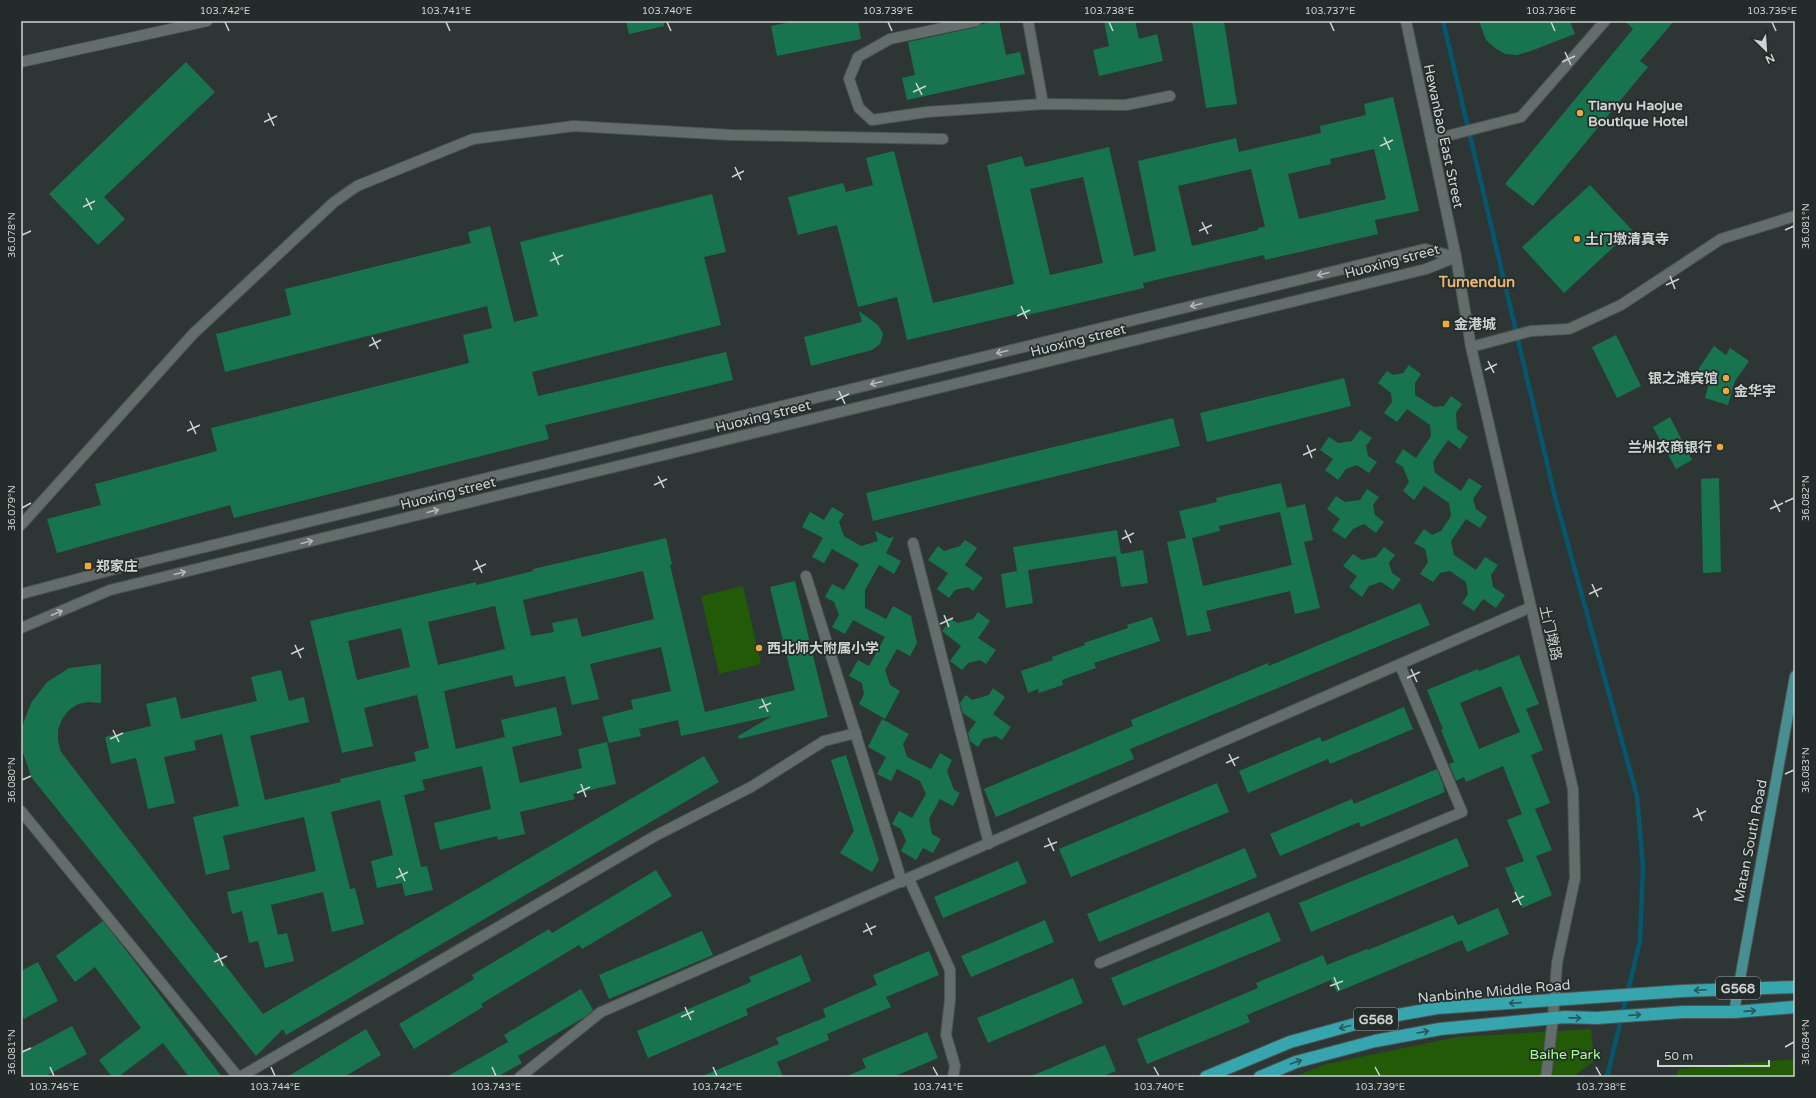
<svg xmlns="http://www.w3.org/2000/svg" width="1816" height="1098" font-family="'Varela Round','Noto Sans SC',sans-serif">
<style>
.green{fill:#225a07}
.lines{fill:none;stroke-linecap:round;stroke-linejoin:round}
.stream{stroke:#06566e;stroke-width:4.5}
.building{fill:#18744e;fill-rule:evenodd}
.minor-casing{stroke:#4c5452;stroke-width:12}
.major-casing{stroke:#4c5452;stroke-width:12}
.highway-casing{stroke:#4c5452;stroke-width:14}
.minor{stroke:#636d6b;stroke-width:10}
.major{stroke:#488f93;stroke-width:10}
.highway{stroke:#36a5ae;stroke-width:12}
.oneway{stroke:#b3bab9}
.oneway2{stroke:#2a5658}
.ticks{fill:none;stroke:#ced4d3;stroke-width:1.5}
.poi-dot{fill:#eea83c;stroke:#232c2a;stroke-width:1.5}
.labels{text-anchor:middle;stroke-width:3.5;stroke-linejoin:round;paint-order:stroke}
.shield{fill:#232c2a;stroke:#9ba2a0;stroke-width:1}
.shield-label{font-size:13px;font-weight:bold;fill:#ced4d3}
.poi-label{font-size:14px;font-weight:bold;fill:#ced4d3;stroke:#232c2a;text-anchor:start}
.street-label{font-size:14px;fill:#ced4d3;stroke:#232c2a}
.park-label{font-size:14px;fill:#aafa90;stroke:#232c2a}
.neighbourhood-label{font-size:15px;font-weight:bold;fill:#e6b574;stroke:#232c2a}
.neatline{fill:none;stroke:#ced4d3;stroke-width:1.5}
.ticks-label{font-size:10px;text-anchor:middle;fill:#ced4d3}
</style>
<rect width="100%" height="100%" fill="#2d3634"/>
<!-- green -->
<g class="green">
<path d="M743,586L761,664L719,674L701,596Z"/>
<path d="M1591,1029L1594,1061L1573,1077H1294L1326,1064L1457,1037Z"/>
<path d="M1795,1059V1077H1675L1679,1069Z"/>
</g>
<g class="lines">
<!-- stream -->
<path class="stream" d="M1443,21L1555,497L1637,796L1643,866L1640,941L1607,1077"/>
</g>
<!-- building -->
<g class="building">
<path d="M626,21H664V26L629,34Z"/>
<path d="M795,21H858L861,39L777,56L771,26Z"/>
<path d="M995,21H999L1006,55L1020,52L1025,74L907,100L902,78L915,75L908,42L977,27L982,24Z"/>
<path d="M1104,21H1135L1139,39L1157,34L1163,61L1099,76L1093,50L1109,46Z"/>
<path d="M1192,21H1224L1237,104L1206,108Z"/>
<path d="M1479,21H1570L1575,34L1528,52L1517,55L1505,54L1495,48L1486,40Z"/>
<path d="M1625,21H1674L1640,61L1648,67L1533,206L1505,184L1633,29Z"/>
<path d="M186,62L215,92L104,197L125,219L98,245L49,194Z"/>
<path d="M1393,97L1419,211L1375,220L1378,234L1265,260L1264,255L1143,283L1144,288L1023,316L1022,313L907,340L897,297L858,307L837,225L798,235L788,197L843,183L846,192L873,185L866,158L894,151L933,303L1014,284L987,165L1022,156L1025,167L1109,147L1134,256L1156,251L1138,161L1236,138L1239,152L1321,133L1320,126L1366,115L1364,104ZM1374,149L1386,199L1299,219L1288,174L1331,164L1330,159ZM1251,169L1265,227L1258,228V230L1192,246L1178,186ZM1083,177L1103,263L1050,275L1030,189Z"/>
<path d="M1590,185L1632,230L1564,293L1522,247Z"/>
<path d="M712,194L726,252L704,257L721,325L532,372L538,396L726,352L733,380L545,425L549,439L234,518L230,505L57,553L47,519L101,505L95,484L217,451L211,428L469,363L463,335L492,328L487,306L225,372L216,334L291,315L285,289L471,243L468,232L490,226L514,322L538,316L520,242Z"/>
<path d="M859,311L878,325L881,330L883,334L880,344L872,350L811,366L804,337L862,322Z"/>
<path d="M1616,335L1641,386L1617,398L1592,347Z"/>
<path d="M1714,346L1726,355L1730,348L1749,361L1735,381L1728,405L1705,398L1710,379L1697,371Z"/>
<path d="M1409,365L1421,374L1415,383V395L1434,407L1444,406L1451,396L1462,404L1456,413L1457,429L1468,437L1460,449L1448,440L1433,462L1435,473L1461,491L1469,478L1482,486L1473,499L1476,509L1487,517L1480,528L1466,519L1451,541L1454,555L1476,570L1485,557L1498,565L1491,575L1493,587L1505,595L1496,608L1483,599L1474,611L1462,603L1468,594L1466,582L1450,571L1440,573L1433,582L1420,574L1428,562L1425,549L1414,543L1424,529L1432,535L1441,531L1451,516L1449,503L1424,486L1414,500L1403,491L1409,482L1403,467L1395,462L1403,449L1416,458L1431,436L1430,425L1407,409L1397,422L1384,413L1392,402L1391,393L1378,383L1387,371L1393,375L1403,373Z"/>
<path d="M1344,378L1351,406L1207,442L1200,413Z"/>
<path d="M1670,417L1692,460L1676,469L1653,427Z"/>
<path d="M1173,418L1180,446L873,521L866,493Z"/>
<path d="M1360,430L1372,438L1366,446L1368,456L1377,462L1369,473L1357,465L1346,469L1338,480L1325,470L1333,459L1320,450L1329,437L1338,443L1352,441Z"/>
<path d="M1719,478L1721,572L1703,573L1701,479Z"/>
<path d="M1281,483L1287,508L1305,504L1313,540L1304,542L1320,608L1295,614L1290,591L1206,611L1211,631L1187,636L1167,542L1186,538L1179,511L1217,502L1216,498ZM1280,512L1292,565L1203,586L1192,538L1220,531L1219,526Z"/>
<path d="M1367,489L1379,497L1373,505L1375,515L1384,522L1376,533L1364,524L1353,529L1345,539L1332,530L1340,519L1327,509L1336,496L1345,502L1360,500Z"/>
<path d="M832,507L844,514L839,522L844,536L861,546L878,541L875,531L889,538L894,537L886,553L901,561L894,574L879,565L865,590V608L886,619L893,606L911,616L917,643L910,656L897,649L885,670L890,685L900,691L885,719L859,704L864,694L862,683L849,676L858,660L869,666L885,637L853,620L845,634L832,627L839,615L834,602L825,597L832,584L844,590L859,564L832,549L824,563L812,557L823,538L802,527L810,512L824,520Z"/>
<path d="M1117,530L1121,554L1143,550L1148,583L1121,587L1116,556L1028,570L1033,603L1006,608L1001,574L1017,571L1013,547Z"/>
<path d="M666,538L672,564L670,565L705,712L795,690L770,587L795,581L828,717L739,739L738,736L772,716L681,736L678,720L639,729L641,736L609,743L602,717L633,709L631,700L671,691L661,647L590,664L599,699L572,705L565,676L515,687L512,675L444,691L456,749L505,737L501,720L556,707L562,735L512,747L520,783L582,768L578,749L607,742L616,784L573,794L575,799L520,812L525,834L498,840L497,836L440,850L434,823L491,809L482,766L422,780L425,790L404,795L421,867L427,866L433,890L405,896L402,883L377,888L371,861L393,855L380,800L331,812L350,889L355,888L364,924L332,932L323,892L271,905L278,935L287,933L294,961L265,968L258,941L249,943L242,911L232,914L227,892L316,871L304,817L223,836L230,869L206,875L193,817L239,806L222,734L194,741L196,750L164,757L175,803L148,809L136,758L111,764L105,737L151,726L146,704L176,697L181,719L257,701L251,677L281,670L289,701L304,697L309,722L250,736L265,800L341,782L340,779L416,761L414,752L429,748L417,695L364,708L373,746L342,753L310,621L476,582V585L533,571V569ZM643,571L654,619L582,637L577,618L552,623L554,632L531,636L523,600ZM495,606L505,649L438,665L428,622ZM401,628L410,667L357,680L348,641Z"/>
<path d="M965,540L977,548L965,565L983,578L973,591L968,587L955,590L949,598L937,589L948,573L928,560L938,546L944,551L960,546Z"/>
<path d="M1384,547L1395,555L1389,563L1392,573L1401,579L1393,590L1381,582L1369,586L1362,597L1349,587L1357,576L1343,566L1353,554L1362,560L1376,557Z"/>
<path d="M1420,603L1430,625L1130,749L1134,759L996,817L984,789L1133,726L1131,720L1268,663L1269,666Z"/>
<path d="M978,612L990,621L978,638L996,650L986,664L980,660L968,663L962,670L950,661L961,646L942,631L951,619L957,623L973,619Z"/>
<path d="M1152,617L1160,641L1094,663L1096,668L1062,680L1063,685L1039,693L1038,689L1028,693L1021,671L1053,660L1052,657L1085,645L1084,643L1128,628L1127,625Z"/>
<path d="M1519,655L1539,704L1526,709L1543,750L1531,755L1550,803L1535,809L1552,850L1536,856L1552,895L1522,908L1505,868L1524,861L1507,820L1522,814L1503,766L1466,782L1464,777L1456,781L1449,764L1454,762L1441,730L1443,729L1427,690L1478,669L1479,671ZM1501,686L1520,732L1479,749L1460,703Z"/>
<path d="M101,664V703L89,702L78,704L69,710L62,719L58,730V741L61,752L263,1014L704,756L719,782L286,1035L283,1029L256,1056L32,778L23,753L22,727L31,703L47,682L69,668Z"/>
<path d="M993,688L1005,697L993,714L1011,727L1002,740L996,736L983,739L978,747L970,741L968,733L976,722L963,713L960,703L966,695L972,700L989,695Z"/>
<path d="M1404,707L1413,729L1330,764L1328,759L1248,793L1239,771L1320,737L1322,742Z"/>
<path d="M882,719L909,734L903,744L907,757L931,769L940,753L952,760L947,771L954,790L960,793L953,806L940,799L929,819L932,834L941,839L933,853L923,848L916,860L901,851L906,841L901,829L892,824L899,811L912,818L926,794L920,781L897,769L891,781L877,774L886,757L868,747Z"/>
<path d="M846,755L879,860L872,872L840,853L854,831L831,760Z"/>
<path d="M1437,769L1444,787H1443L1445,792L1361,827L1359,822L1280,856L1270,834L1352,799L1354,804Z"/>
<path d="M1217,783L1229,812L1071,877L1059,849Z"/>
<path d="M1457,838L1469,866L1311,932L1299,903Z"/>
<path d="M1245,848L1257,877L1099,942L1087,914Z"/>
<path d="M1018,861L1027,883L943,918L934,897Z"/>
<path d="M656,870L672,896L582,949L579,945L481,1004L483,1007L414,1049L399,1024L474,979L472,975L549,929L552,933Z"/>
<path d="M1498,908L1509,934L1467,952L1462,940L1337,992L1331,980L1247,1015L1250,1022L1147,1064L1137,1039L1258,988L1256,983L1323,955L1327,965L1367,949L1368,950L1453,915L1458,925Z"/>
<path d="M1269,912L1281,941L1123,1006L1111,978Z"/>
<path d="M1045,920L1054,942L971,977L961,956Z"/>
<path d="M103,921L132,958L222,1077H189L163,1043L118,1077H112L99,1060L141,1028L95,967L75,982L56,956Z"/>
<path d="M702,931L713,955L609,999L599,975Z"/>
<path d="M929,951L939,975L886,997L891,1007L827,1034L829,1040L777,1062L783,1077H700L779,1044L776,1038L826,1017L823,1009L877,985L873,975Z"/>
<path d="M801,955L811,981L746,1009L748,1015L648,1058L637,1031L751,982L749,977Z"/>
<path d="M38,962L58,1001L24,1019L21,1012V971Z"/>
<path d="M1073,978L1083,1003L988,1043L977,1018Z"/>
<path d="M581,989L593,1010L585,1017L518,1056L522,1063L497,1077H446L508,1042L504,1035Z"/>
<path d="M72,1026L87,1054L44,1077H21V1053Z"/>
<path d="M366,1029L381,1055L344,1077H287Z"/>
<path d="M927,1032L938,1058L893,1077H845L866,1068L862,1059Z"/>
<path d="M1105,1045L1116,1071L1101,1077H1029Z"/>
</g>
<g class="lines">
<!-- minor casing -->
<g class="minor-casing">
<g id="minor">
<path d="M976,21L890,39L858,57L849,79L859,108L872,120L927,112L1043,104L1126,105L1170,96"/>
<path d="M1028,21L1043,104"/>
<path d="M1406,21L1456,257L1471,347L1573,789L1575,878L1557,963L1553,1018L1546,1077"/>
<path d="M21,62L207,21"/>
<path d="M1431,140L1521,117L1605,21"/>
<path d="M1471,347L1531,331L1569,329L1621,305L1721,239L1795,216"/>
<path d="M21,525L193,334L333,203L357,186L473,139L574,126L732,135L943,139"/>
<path d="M913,543L989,844"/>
<path d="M806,576L902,882"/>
<path d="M21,594L115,569L1425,249L1456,257"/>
<path d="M21,628L110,590L1426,269L1456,257"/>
<path d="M21,811L238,1077"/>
<path d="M909,879L950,970V1000L946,1035L955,1066L953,1077"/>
<path d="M1100,963L1462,812L1400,665"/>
<path d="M240,1077L655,836L751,787L824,741L856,733"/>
<path d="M520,1077L601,1012L1531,607"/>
</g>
</g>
<!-- major casing -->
<g class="major-casing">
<path id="major" d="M1734,1012L1795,676"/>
</g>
<!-- highway casing -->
<g class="highway-casing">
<g id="highway">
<path d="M1206,1077L1290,1042L1370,1020L1437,1008L1682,991L1795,987"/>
<path d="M1260,1077L1296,1062L1375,1041L1440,1029L1565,1017L1596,1018L1683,1012H1734L1795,1007"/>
</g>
</g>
<!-- minor -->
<use href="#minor" class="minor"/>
<!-- major -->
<use href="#major" class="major"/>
<!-- highway -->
<use href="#highway" class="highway"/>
</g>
<!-- one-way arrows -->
<defs><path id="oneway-shaft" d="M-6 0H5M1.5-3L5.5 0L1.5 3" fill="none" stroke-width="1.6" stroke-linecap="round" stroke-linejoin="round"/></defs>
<g class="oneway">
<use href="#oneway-shaft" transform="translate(1323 274) rotate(166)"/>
<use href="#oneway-shaft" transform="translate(1196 305) rotate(166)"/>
<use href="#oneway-shaft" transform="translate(1002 352) rotate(166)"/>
<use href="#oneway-shaft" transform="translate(876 383) rotate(166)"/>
<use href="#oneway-shaft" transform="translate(433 511) rotate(-14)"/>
<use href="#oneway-shaft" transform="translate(307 542) rotate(-14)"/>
<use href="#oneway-shaft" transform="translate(180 573) rotate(-14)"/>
<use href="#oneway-shaft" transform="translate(57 613) rotate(-23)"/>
</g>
<g class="oneway2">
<use href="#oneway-shaft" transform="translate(1700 990) rotate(177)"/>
<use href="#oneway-shaft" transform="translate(1515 1003) rotate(176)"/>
<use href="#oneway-shaft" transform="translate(1750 1011) rotate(-4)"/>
<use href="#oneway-shaft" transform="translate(1635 1015) rotate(-4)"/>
<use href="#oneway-shaft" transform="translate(1575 1018) rotate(1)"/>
<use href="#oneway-shaft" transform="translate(1345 1027) rotate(165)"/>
<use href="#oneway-shaft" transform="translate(1423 1032) rotate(-10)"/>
<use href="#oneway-shaft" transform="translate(1296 1062) rotate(-19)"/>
</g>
<!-- ticks -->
<path class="ticks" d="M225,22L229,31M446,22L450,31M667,22L671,31M888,22L892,31M1109,22L1113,31M1330,22L1334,31M1551,22L1555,31M1772,22L1776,31M1565,52L1571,65M1562,62L1575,56M916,83L922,95M913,92L926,86M268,113L274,126M264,122L277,116M1384,137L1390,150M1380,146L1393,140M735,167L741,180M732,177L744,171M86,198L92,210M83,207L95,201M1202,222L1208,234M1785,230L1794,226M1199,231L1212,225M22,235L31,231M553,252L559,265M550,261L563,255M1670,276L1675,289M1666,285L1679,279M1021,306L1027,319M1017,316L1030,310M372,337L378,349M369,346L381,340M1488,361L1494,373M1485,370L1497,364M839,391L845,404M836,400L849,394M190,421L196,434M187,431L200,425M1307,445L1312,458M1303,455L1316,449M658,476L664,488M654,485L667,479M1774,500L1780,512M1785,502L1794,498M22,508L31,503M1770,509L1783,503M1125,530L1131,543M1122,539L1134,533M476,560L482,573M473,570L486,564M1592,584L1598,597M1589,594L1602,588M944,615L949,627M940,624L953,618M295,645L301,658M291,654L304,648M1411,669L1417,682M1407,678L1420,672M762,699L768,712M759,708L771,703M113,730L119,742M110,739L123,733M1229,754L1235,766M1226,763L1239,757M1785,774L1794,770M22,780L31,776M581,784L586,797M577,793L590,787M1697,808L1702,821M1693,817L1706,811M1048,838L1054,851M1044,847L1057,842M399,868L405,881M396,878L408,872M1515,892L1521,905M1512,902L1524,896M866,923L872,935M863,932L876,926M217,953L223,966M214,962L227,956M1334,977L1339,990M1330,986L1343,981M685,1007L691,1020M681,1017L694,1011M1785,1047L1794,1042M22,1052L31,1048M50,1067L54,1076M271,1067L275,1076M492,1067L496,1076M713,1067L717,1076M933,1067L938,1076M1154,1067L1159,1076M1375,1067L1380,1076M1596,1067L1601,1076"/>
<!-- markers -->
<g class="poi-dot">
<circle cx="1580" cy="113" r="4"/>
<circle cx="1577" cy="239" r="4"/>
<rect x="1442" y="320" width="8" height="8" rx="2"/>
<circle cx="1726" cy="378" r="4"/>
<circle cx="1726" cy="391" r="4"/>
<circle cx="1720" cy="447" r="4"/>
<rect x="84" y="562" width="8" height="8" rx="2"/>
<circle cx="759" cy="648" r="4"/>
</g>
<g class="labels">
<!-- shield labels -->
<g class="shield">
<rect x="1716" y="977" width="44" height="22" rx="3"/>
<rect x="1354" y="1008" width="44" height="22" rx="3"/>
</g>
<g class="shield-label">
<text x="1738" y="993">G568</text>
<text x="1376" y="1024">G568</text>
</g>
<!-- poi labels -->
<g class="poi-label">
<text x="1588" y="110">Tianyu Haojue<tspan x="1588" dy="16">Boutique Hotel</tspan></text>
<text x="1585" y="244">土门墩清真寺</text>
<text x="1454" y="329">金港城</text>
<text x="1718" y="383" text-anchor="end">银之滩宾馆</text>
<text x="1734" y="396">金华宇</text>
<text x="1712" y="452" text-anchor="end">兰州农商银行</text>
<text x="96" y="571">郑家庄</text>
<text x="767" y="653">西北师大附属小学</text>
</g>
<!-- street labels -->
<g class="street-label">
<text transform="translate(1444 136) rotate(78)" y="5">Hewanbao East Street</text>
<text transform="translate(1392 261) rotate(-15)" y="5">Huoxing street</text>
<text transform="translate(1078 340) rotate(-14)" y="5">Huoxing street</text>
<text transform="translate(763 416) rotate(-14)" y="5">Huoxing street</text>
<text transform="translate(448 493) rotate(-14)" y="5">Huoxing street</text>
<text transform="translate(1551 633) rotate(77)" y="5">土门墩路</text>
<text transform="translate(1750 841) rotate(-79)" y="5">Matan South Road</text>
<text transform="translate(1494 991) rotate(-5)" y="5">Nanbinhe Middle Road</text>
</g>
<!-- park labels -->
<g class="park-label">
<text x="1565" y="1059">Baihe Park</text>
</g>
<!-- neighbourhood labels -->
<g class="neighbourhood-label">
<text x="1477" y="287">Tumendun</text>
</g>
</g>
<!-- border -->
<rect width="1816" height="1098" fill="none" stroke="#232c2a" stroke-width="44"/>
<!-- north arrow -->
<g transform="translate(1766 50) rotate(155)" stroke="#232c2a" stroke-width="3" paint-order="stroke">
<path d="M0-3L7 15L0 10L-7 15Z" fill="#ced4d3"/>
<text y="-6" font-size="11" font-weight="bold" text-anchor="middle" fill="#ced4d3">N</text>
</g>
<!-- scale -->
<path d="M1658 1060v6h111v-6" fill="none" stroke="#ced4d3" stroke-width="2"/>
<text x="1664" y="1060" font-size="12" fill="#ced4d3" stroke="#232c2a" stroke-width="3" paint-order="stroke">50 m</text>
<rect x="22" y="22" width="1772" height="1054" class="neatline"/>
<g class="ticks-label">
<text x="225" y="14">103.742°E</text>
<text x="446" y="14">103.741°E</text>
<text x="667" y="14">103.740°E</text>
<text x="888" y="14">103.739°E</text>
<text x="1109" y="14">103.738°E</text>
<text x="1330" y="14">103.737°E</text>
<text x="1551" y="14">103.736°E</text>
<text x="1772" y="14">103.735°E</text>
<text transform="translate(1805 226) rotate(-90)" y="4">36.081°N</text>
<text transform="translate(11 235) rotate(-90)" y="4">36.078°N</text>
<text transform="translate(1805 498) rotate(-90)" y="4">36.082°N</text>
<text transform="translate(11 508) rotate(-90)" y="4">36.079°N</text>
<text transform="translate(1805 770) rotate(-90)" y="4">36.083°N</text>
<text transform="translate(11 780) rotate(-90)" y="4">36.080°N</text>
<text transform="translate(1805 1042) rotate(-90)" y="4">36.084°N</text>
<text transform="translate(11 1052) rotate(-90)" y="4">36.081°N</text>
<text x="54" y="1090">103.745°E</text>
<text x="275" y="1090">103.744°E</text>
<text x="496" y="1090">103.743°E</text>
<text x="717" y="1090">103.742°E</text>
<text x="938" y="1090">103.741°E</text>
<text x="1159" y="1090">103.740°E</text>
<text x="1380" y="1090">103.739°E</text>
<text x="1601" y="1090">103.738°E</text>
</g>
</svg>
